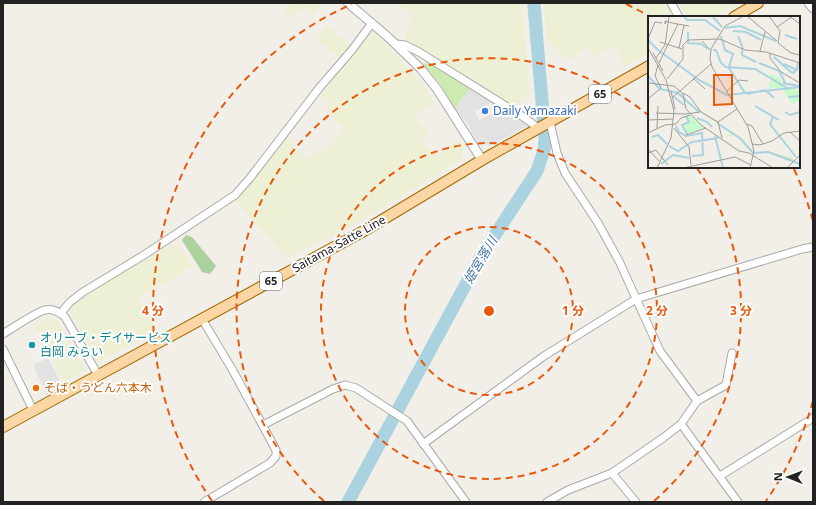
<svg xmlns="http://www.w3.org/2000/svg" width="816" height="505" font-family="'Noto Sans','Noto Sans JP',sans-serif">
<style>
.farmland{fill:#eef0d5}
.grass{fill:#cdebb0}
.forest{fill:#add19e}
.parking{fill:#e2e2e2;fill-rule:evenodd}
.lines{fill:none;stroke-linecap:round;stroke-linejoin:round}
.river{stroke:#aad3df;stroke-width:13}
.minor-casing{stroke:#a9a9a9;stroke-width:9}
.tertiary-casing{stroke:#a9a9a9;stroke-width:10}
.primary-casing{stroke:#a06b00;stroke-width:12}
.minor{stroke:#fff;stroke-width:7}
.tertiary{stroke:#fff;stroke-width:8}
.primary{stroke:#fcd6a4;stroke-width:10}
.ring{fill:none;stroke:#e8590c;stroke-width:2;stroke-dasharray:7 5}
.shop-dot{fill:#3f7fe0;stroke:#fff;stroke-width:1.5}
.culture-dot{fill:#0f9aa8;stroke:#fff;stroke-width:1.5}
.food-dot{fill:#e8710a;stroke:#fff;stroke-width:1.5}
.labels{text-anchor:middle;stroke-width:4;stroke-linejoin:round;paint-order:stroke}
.shield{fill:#fff;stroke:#646464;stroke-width:1}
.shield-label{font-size:11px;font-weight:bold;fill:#222}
.shop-label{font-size:12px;fill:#366cbe;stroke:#fff;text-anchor:start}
.street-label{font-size:12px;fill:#222;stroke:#fff}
.culture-label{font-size:12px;fill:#0d838f;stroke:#fff;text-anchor:start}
.food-label{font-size:12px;fill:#c56008;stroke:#fff;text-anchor:start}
.water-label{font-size:13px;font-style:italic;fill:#4a7aab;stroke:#fff}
.inset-river{fill:none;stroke:#aad3df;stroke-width:2}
.inset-road{fill:none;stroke:#9f9d99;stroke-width:1}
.view{fill:#e8590c;fill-opacity:0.15;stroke:#e8590c;stroke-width:2}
.inset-edge{fill:none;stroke:#222;stroke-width:2}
.centre{fill:#e8590c;stroke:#fff;stroke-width:2}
.ring-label{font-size:12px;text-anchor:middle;font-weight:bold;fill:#e8590c;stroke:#fff;stroke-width:4;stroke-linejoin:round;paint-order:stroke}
</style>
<rect width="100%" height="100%" fill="#f2efe9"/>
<!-- farmland -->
<g class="farmland">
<path d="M292,3H323L314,14L305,7L291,19L284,12Z"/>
<path d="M394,3H522L530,92L515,107L404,41L412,14Z"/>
<path d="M544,3H667L674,17H649V53L625,67L615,46L594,57L587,46L570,61L547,41Z"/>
<path d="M679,3H738L713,17H687Z"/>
<path d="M327,26L350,45L339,58L316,39Z"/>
<path d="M371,30L415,76L434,101L415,117L429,133L421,141L437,156L459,139L464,146L462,159L353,225L287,258L234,200L287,138L306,160L315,149L321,155L344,129L326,111L331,103L321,95Z"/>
<path d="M176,242L193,266L138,299L158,331L97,363L70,309L76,302L90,292Z"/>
<path d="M45,319L57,320L86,370L64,382L36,327Z"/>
</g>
<!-- grass -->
<g class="grass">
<path d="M527,3H531L541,120L537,122L536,98Z"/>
<path d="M426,62H429L470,88L455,109L441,85L424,65Z"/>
</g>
<!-- forest -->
<path class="forest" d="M186,235L192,237L216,266L210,274L202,272L182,240Z"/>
<!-- parking -->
<g class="parking">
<path d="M470,88L531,125L489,146L477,141L467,123L455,109ZM491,103L495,112L479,120L475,111Z"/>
<path d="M48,358L63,387L47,395L33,365Z"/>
</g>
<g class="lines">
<!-- river -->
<path class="river" d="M348,502L480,258L537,171L544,150L545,139L534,3"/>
<!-- minor casing -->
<g class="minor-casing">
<g id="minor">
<path d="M671,3L679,17"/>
<path d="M808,3L813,9"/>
<path d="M396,44L405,45L419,52L525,118L538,128"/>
<path d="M550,122L557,153L565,173L598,223L619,261L660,351L697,401"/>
<path d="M61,313L70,302L83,292L144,255L235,195L250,178L320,87L352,50L372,23"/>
<path d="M202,319L232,369L276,450V456L270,463L204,502"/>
<path d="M3,334C11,329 38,311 45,310C53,308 59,312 65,317L98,375"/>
<path d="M3,349L33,410"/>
<path d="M681,424L738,502"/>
<path d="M263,425L333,389L345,385L356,388L407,421L466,502"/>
<path d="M423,444L544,356L636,299L802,249L813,247"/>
<path d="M612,473L636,502"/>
<path d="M720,476L813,418"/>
<path d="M547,502L568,490L612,473L663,438L681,424L697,401L726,385L732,353"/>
</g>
</g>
<!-- tertiary casing -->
<g class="tertiary-casing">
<path id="tertiary" d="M348,3L388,37L421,69L437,89L482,160"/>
</g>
<!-- primary casing -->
<g class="primary-casing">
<g id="primary">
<path d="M734,17L758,3"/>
<path d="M3,427L362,232L482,160L649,66"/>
</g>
</g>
<!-- minor -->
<use href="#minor" class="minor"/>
<!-- tertiary -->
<use href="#tertiary" class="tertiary"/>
<!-- primary -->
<use href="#primary" class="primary"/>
</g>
<!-- distance rings -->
<g class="ring">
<circle cx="489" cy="311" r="84"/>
<circle cx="489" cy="311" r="168"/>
<path d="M324 501A252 252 0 0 1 648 115M697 168A252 252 0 0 1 654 501"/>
<path d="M813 401A336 336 0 0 1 766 501M212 501A336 336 0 0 1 352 4M626 4A336 336 0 0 1 649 16M794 169A336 336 0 0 1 813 221"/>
</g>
<!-- markers -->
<circle class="shop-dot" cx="485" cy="111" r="4"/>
<circle class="culture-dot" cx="32" cy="345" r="4"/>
<circle class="food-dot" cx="36" cy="388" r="4"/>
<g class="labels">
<!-- shield labels -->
<g class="shield">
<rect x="589" y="85" width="22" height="18" rx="3"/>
<rect x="260" y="272" width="22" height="18" rx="3"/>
</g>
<g class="shield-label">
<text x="600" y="98">65</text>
<text x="271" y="285">65</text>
</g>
<!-- shop labels -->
<g class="shop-label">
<text x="493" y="115">Daily Yamazaki</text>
</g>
<!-- street labels -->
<g class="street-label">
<text transform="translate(339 244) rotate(-29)" y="4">Saitama-Satte Line</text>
</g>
<!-- culture labels -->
<g class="culture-label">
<text x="40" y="342">オリーブ・デイサービス<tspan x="40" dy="14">白岡 みらい</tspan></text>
</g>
<!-- food labels -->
<g class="food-label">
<text x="44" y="392">そば・うどん六本木</text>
</g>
<!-- water labels -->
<g class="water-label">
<text transform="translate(480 260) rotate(-59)" y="5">姫宮落川</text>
</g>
</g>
<!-- overview -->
<g transform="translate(648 16)">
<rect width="152" height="152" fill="#f2efe9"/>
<path d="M37,84L93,122L106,137L119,135L144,142L146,145L119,136L105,138L89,121L85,119L75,121L84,118Z" fill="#cdebb0"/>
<path d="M122,58L129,60L135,67L133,70L138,71L135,73L148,71V74H152V84L144,88L134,72H121V66L125,64L121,61ZM42,99L56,112L38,118L34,109L41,106L38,100Z" fill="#c8facc"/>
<path class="inset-river" d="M36,0L39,4H57L72,15M65,1L74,11M77,12L92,10L128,25M85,15L98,16L113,24M40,16V27L53,28L60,33M137,19L149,23M73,20L77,34L85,38L81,51M90,20L95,33M0,24L10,34M10,34L51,64L79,79L152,71M65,34H68L73,47L78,51L107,53L139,72M94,34V39L108,46M126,41L143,56L146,57L147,53M111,47L131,55L138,68L152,70M136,48L149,54L150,47M81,52L97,77M0,60L12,73L30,77L51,96M135,67L152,70M99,78L117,74L126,82M26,81L36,89M140,81L152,80M107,90L131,104M137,96L142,99L152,96M38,100L41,106L34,109L39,118M125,101L122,108L148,141M49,102L59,106L64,111M69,107L93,123L105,137L120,136L152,148M28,110L31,116L38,120L54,117L55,139L44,140M67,120L75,152M4,121L10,119L19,128M21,130L30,135L44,126L70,122M13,148L25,139L41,142"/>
<path class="inset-road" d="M96,0L77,10L63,33L62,43L64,51L100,111L106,135L102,152M99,0L129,25M121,0L132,15L130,27L143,37L152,39M141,0L152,8M18,6L17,8V5L21,6L24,7L41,10M129,11L145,0M0,23L7,6L14,7M54,25L62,34M12,26L34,33M0,32L18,64L26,95L23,122L9,152M31,32L36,9M112,35L117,16M5,37L15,55M122,37V42L133,56L152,67M8,42L17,29L21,0M11,47L30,8M45,62L57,73M19,63L35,43V29L40,24L72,23L97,34L118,36L152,47M0,67L26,70L35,78L38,93L53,109L91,135L101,137L125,152M23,75L27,93M78,76L91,64L100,65M35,77L42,81L53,96L70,106M25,81L63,48M0,83L13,72L7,60L10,49M8,97L38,98L52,96M0,104L25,103M99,108L104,110L115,128M9,112L10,90M26,112L41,131L43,149M142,116L152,125M0,117L17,109L28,108L33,102L42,99M38,119L58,112M74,122L70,106L89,93M104,128L112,129L124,125L136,117L152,115M0,133L11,145M0,137L8,134L20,149M35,152L87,141L103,149M139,152L152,139"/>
<path class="view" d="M66,59H84V88L66,89Z"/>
<rect width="152" height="152" class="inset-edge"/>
</g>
<circle cx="489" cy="311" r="6" class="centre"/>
<g class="ring-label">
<text x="573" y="315">1 分</text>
<text x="657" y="315">2 分</text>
<text x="741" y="315">3 分</text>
<text x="153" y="315">4 分</text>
</g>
<!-- border -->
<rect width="816" height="505" fill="none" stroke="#222222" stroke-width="8"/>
<!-- north arrow -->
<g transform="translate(788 477) rotate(271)" stroke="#ffffff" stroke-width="3" paint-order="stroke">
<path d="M0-3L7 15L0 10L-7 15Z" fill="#222222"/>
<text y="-6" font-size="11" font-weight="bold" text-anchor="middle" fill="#222222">N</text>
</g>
</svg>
